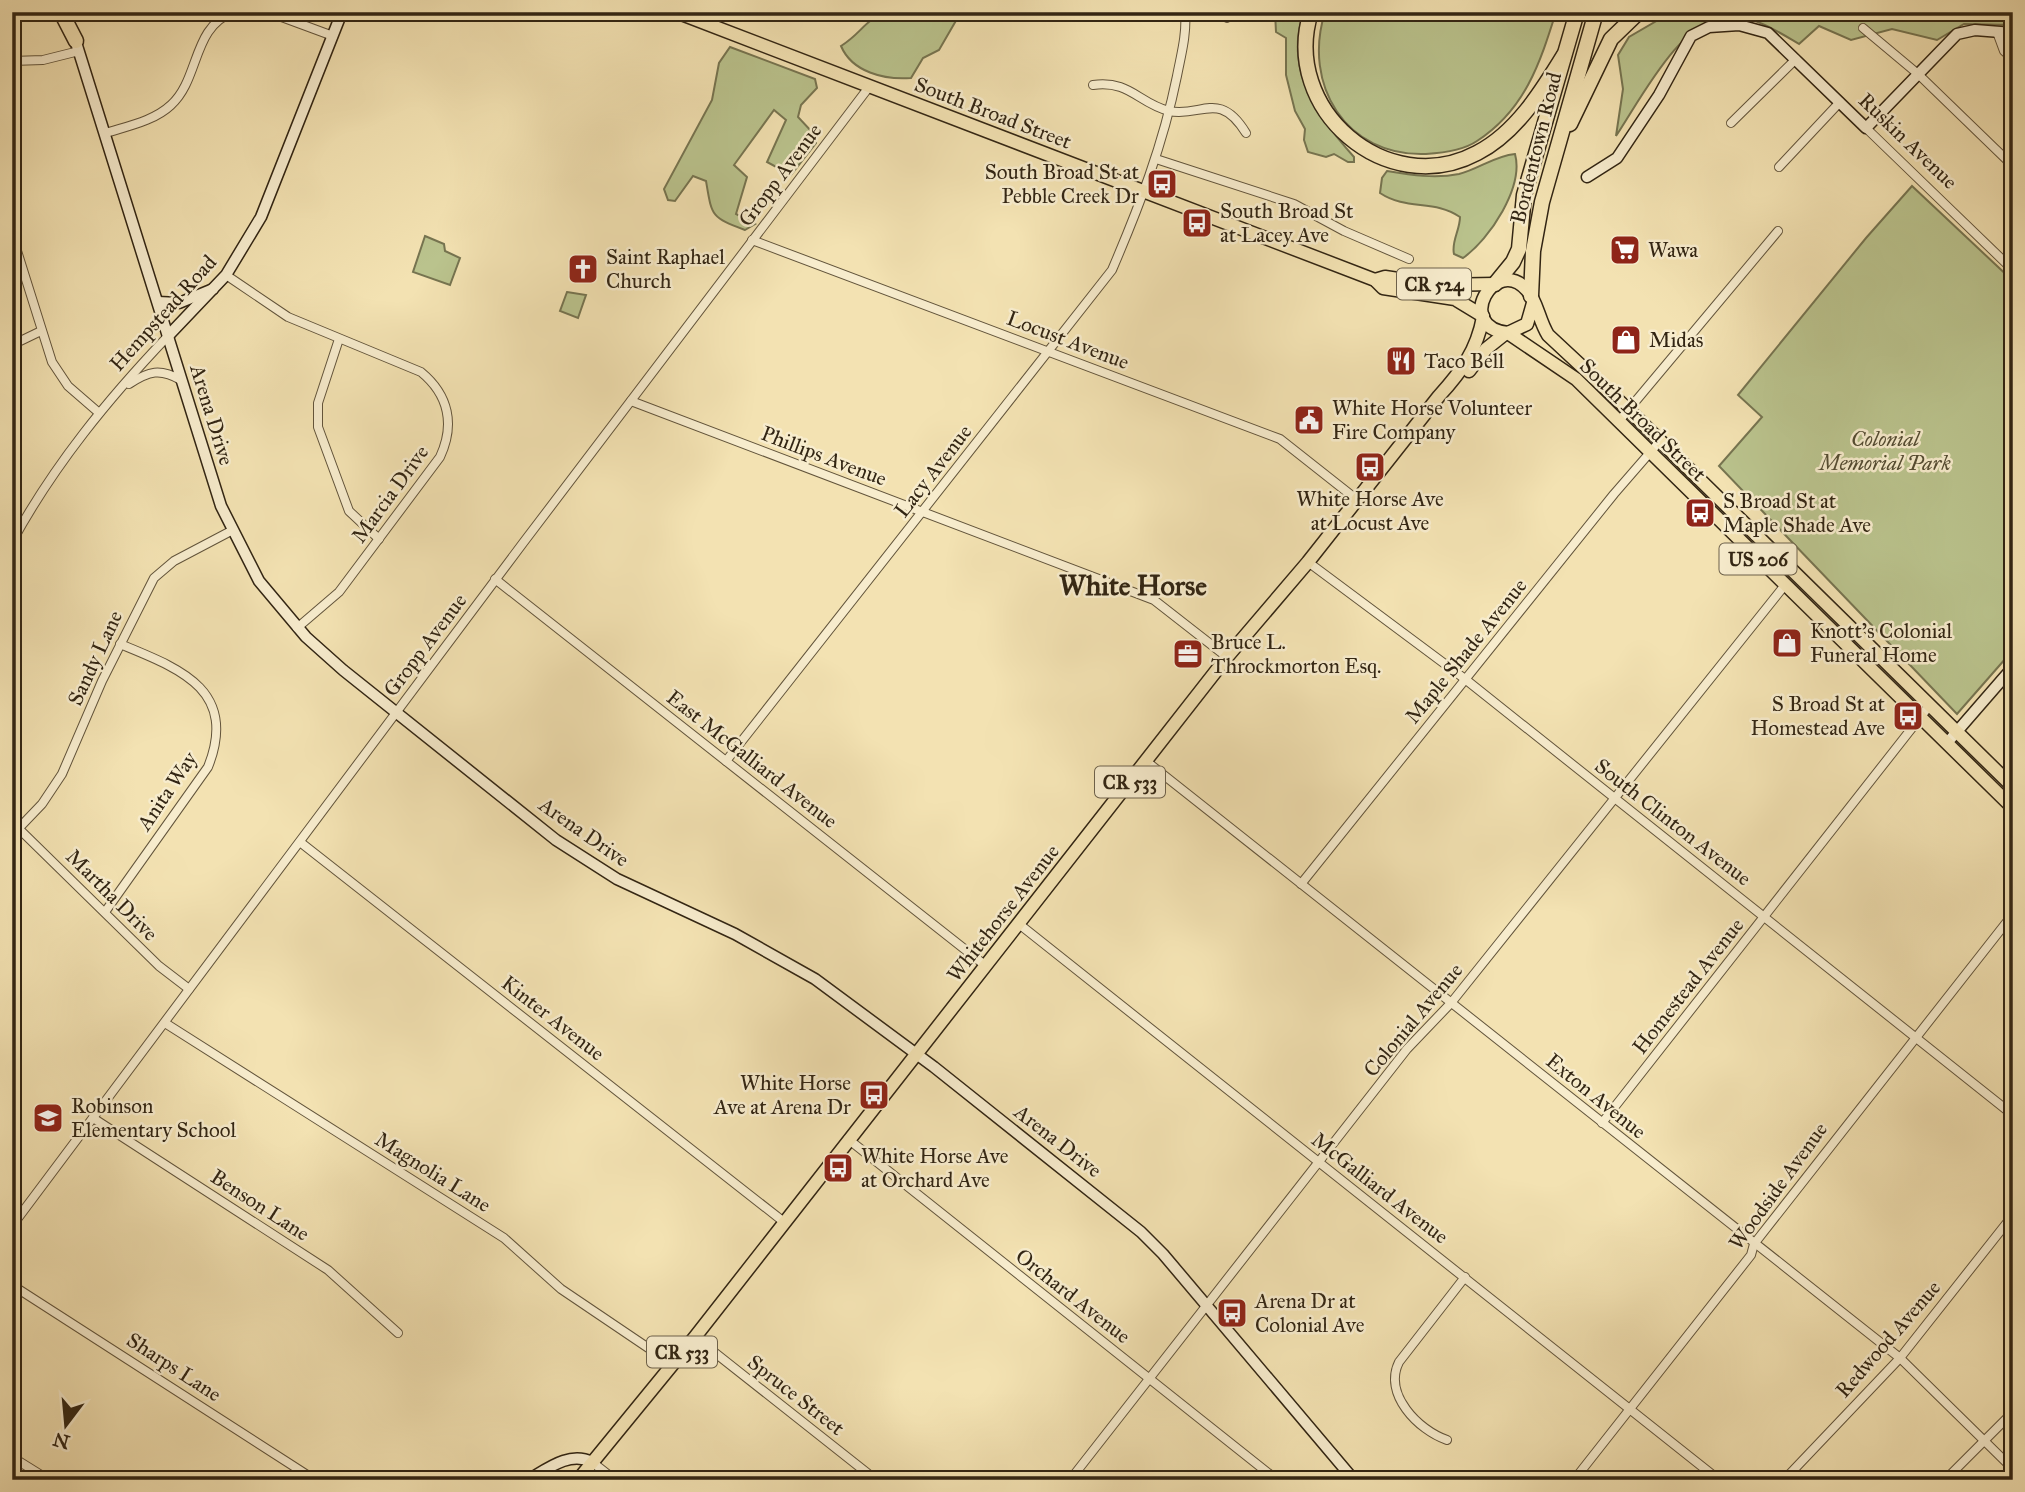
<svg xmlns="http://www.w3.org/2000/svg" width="2025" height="1492" font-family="'IM FELL Great Primer',serif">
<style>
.green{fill:#bac38d;stroke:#767450;stroke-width:2}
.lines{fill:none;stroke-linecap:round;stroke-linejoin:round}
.street-casing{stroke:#62543b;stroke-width:10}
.secondary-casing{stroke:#322513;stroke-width:13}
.primary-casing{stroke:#322513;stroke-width:15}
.highway-casing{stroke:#322513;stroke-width:17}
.street{stroke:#f7eccd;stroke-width:8}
.secondary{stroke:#f7eccd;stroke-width:10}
.primary{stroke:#f3e2b2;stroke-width:12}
.highway{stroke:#f3e2b2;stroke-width:14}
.labels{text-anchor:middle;stroke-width:5;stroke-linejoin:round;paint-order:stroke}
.shield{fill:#f7eccd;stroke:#6d614b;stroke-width:2}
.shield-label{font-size:19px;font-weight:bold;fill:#322513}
.street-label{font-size:21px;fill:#322513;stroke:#f7eccd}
.poi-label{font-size:21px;fill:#322513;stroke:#f7eccd;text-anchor:start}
.park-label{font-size:21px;font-style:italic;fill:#544c32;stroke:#f7eccd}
.district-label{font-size:28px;font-weight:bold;fill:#322513;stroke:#f7eccd}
</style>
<rect width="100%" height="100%" fill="#f3e2b2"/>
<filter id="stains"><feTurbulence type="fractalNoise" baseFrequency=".00286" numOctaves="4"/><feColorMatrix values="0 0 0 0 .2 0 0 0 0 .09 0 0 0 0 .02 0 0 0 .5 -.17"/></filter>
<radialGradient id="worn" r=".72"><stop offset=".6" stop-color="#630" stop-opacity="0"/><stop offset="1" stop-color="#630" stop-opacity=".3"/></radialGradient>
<!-- green -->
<g class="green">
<path d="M887,12H961L939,50L923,58L911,78C884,80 852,72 841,46C862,33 864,20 887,12Z"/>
<path d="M1275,12H1304C1283,69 1318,117 1354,157V162H1348L1334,154L1326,157L1308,152L1304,140L1305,129L1295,111L1286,75V38L1276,32Z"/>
<path d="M1325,12H1556C1540,63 1525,110 1477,141C1464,150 1441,153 1426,154C1346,157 1302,85 1325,12Z"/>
<path d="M1672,12H1993L2013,16V25L1964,24L1937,40L1892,29L1851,40L1819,26L1799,44C1777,31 1756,17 1730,16C1683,15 1639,102 1616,136L1623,89L1618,55L1629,37Z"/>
<path d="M730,47L815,79L817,88L801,105L798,117L813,133L816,143L791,175L767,162L786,120L774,110L734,165L747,177L736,214L755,224L745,230C711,217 712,217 706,181L693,176L675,201L668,200L664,189L712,100L719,63Z"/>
<path d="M1515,154C1524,187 1490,239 1463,258L1454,254C1451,242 1460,230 1460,217C1434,199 1407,211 1380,193L1382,178L1387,171C1411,175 1435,179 1459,174C1479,169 1494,156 1515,154Z"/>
<path d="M1912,186L2013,281V650L1957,714L1719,466L1762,417L1738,395L1866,238Z"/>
<path d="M425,236L444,244L445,251L460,258L450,285L413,272Z"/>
<path d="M567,292L586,295L578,318L560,311Z"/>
</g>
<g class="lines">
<!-- street casing -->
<g class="street-casing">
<g id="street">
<path d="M268,12L333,36"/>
<path d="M1227,18V12"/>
<path d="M1863,28L1918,74L2013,166"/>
<path d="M1997,32L2004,51L2013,59"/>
<path d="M12,61L43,60L79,51"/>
<path d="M1093,85C1130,80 1138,103 1169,111C1201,118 1219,89 1246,133"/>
<path d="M1731,123L1796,59"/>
<path d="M1866,128L2013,270"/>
<path d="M106,133C128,126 154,121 171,105C200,79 192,26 234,12"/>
<path d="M1156,159L1294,204L1344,231L1409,259"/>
<path d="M1779,167L1840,102"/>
<path d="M12,235L52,362L68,386L98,412"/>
<path d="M752,240L1280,439L1356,499"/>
<path d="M226,275L288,317L421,372C449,395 455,425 440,457L339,592L297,628"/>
<path d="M339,339L318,403V427L349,511L379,539"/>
<path d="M12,345L41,331"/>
<path d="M129,384C149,371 160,368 181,380"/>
<path d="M631,401L1154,600L1227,657"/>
<path d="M1619,421L1778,231"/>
<path d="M12,542C54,465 108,399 168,336"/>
<path d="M1308,562L1465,679L2013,1115"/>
<path d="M495,579L986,966"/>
<path d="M726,761L1112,270C1139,207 1163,145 1177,76C1181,55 1187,34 1185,12"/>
<path d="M1146,761L1900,1358L2013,1469"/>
<path d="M12,822L159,966L189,989"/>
<path d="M19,828L42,804L62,774L102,681L154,578L174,561L231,531"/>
<path d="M300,842L784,1222"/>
<path d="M1301,884L1614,494L1660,441"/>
<path d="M105,912L208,767C239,689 178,668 120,644"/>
<path d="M1019,924L1719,1480"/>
<path d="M165,1023L504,1238L561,1289L672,1364"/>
<path d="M93,1118L328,1270L398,1333"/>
<path d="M1602,1123L1930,705"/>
<path d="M848,1139L1277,1480"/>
<path d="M12,1226L523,543L869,87"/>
<path d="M12,1285L315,1480"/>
<path d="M695,1337L876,1480"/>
<path d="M1447,1440C1418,1430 1383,1394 1399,1362L1465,1277"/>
<path d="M12,1457L49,1480"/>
<path d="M592,1462L615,1480"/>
<path d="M1070,1480L1407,1049L1451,1003L1785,585"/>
<path d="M1574,1480L1751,1255L1754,1244L2013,914"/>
<path d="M1784,1480L1900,1358L2013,1215"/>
<path d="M1945,1480L2013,1412"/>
</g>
</g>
<!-- secondary casing -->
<g class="secondary-casing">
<g id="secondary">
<path d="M74,36L221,506L259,581L306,637L343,670L556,840L617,879L735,934L815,979L934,1067L1141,1232L1163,1254L1354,1480"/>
<path d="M1587,177L1617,158L1659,95L1691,36L1709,27L1739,25L1768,33L1866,128L1957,34L1975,30L2013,33"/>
<path d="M158,302L179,303L213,289"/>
<path d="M168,336L226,275L261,217L342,12"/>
<path d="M1947,743L2013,667"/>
<path d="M528,1480C547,1469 569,1451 592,1462"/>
</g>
</g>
<!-- primary casing -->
<g class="primary-casing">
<g id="primary">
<path d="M676,12L1375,280L1383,288L1455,299L1483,316"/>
<path d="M1375,280L1385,277L1438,285L1495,284"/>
<path d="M1533,303L1527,324L1508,333C1453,327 1495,254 1527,290C1537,301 1539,321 1548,335L1635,416L2013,787"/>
<path d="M1508,333L1576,379L2013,808"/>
<path d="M1469,371L1486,349L1506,333"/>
<path d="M578,1480L695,1337L1227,657L1308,562L1439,396C1461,372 1477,350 1483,317"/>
</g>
</g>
<!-- highway casing -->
<g class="highway-casing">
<g id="highway">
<path d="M61,12L76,41"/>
<path d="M1311,12C1280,109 1387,201 1477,153C1516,133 1542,91 1564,55"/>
<path d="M1570,124L1611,39L1639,12"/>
<path d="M1495,284L1513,262L1519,249L1524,195L1577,12"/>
<path d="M1531,296L1533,251L1542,202L1596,12"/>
</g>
</g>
<!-- street -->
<use href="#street" class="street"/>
<!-- secondary -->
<use href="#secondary" class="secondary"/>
<!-- primary -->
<use href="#primary" class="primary"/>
<!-- highway -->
<use href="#highway" class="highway"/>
</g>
<!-- icons -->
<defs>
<g id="bus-square" transform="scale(1.575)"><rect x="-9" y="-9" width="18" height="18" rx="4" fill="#8f2418" stroke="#f7eccd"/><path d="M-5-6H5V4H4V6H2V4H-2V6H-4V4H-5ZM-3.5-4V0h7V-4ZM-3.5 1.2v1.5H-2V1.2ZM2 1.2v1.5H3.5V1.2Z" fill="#fff"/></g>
<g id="supermarket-square" transform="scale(1.575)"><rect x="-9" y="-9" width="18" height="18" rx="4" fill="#8f2418" stroke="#f7eccd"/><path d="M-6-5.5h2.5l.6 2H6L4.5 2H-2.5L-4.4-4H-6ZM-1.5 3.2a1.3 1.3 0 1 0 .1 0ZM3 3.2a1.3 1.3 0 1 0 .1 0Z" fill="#fff"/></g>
<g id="church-square" transform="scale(1.575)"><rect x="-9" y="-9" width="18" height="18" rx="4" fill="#8f2418" stroke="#f7eccd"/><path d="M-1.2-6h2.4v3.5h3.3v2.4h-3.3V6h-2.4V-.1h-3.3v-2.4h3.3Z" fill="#fff"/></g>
<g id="shop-square" transform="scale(1.575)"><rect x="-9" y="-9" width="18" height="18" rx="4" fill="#8f2418" stroke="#f7eccd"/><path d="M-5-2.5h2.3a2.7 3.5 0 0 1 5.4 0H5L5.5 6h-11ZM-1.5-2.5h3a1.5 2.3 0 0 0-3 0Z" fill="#fff"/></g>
<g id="restaurant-square" transform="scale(1.575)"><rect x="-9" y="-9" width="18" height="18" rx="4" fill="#8f2418" stroke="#f7eccd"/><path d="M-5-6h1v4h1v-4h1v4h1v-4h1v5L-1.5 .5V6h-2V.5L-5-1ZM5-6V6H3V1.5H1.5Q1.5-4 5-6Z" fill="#fff"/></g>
<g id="civic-square" transform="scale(1.575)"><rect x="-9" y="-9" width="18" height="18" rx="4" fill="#8f2418" stroke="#f7eccd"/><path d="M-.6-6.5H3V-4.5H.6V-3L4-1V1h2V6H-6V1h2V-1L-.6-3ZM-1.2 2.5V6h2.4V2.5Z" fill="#fff"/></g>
<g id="office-square" transform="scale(1.575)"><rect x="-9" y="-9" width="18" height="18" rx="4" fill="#8f2418" stroke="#f7eccd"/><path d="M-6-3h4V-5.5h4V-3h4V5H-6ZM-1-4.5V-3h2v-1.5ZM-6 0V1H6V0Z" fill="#fff"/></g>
<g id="school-square" transform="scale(1.575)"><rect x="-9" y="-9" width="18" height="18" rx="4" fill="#8f2418" stroke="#f7eccd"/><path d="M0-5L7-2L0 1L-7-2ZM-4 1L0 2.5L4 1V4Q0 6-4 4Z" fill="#fff"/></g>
</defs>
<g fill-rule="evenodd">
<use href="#bus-square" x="1162" y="184"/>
<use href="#bus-square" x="1197" y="223"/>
<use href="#supermarket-square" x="1625" y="250"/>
<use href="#church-square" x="583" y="269"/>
<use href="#shop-square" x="1626" y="340"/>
<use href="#restaurant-square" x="1401" y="361"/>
<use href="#civic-square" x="1309" y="420"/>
<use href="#bus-square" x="1370" y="467"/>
<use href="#bus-square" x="1700" y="513"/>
<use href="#shop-square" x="1787" y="643"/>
<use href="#office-square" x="1188" y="654"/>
<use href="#bus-square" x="1908" y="716"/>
<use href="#bus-square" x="874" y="1095"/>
<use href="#school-square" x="48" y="1118"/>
<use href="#bus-square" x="838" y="1168"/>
<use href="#bus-square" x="1232" y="1313"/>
</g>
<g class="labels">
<!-- shield labels -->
<g class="shield">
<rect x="1397" y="268.5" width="74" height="31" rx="5"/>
<rect x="1719.5" y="543.5" width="77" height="31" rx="5"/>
<rect x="1095" y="766.5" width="70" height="31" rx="5"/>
<rect x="647" y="1336.5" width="70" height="31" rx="5"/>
</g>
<g class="shield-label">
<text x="1434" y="291">CR 524</text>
<text x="1758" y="566">US 206</text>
<text x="1130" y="789">CR 533</text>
<text x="682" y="1359">CR 533</text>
</g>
<!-- street labels -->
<g class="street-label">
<text transform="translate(993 113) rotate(21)" y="7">South Broad Street</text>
<text transform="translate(1908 141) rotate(44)" y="7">Ruskin Avenue</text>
<text transform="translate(1536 148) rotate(-76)" y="7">Bordentown Road</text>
<text transform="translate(780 175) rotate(-53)" y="7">Gropp Avenue</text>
<text transform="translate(163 313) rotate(-48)" y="7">Hempstead Road</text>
<text transform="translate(1068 340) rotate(21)" y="7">Locust Avenue</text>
<text transform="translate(212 415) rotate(73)" y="7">Arena Drive</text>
<text transform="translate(1643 420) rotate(44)" y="7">South Broad Street</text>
<text transform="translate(824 456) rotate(21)" y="7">Phillips Avenue</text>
<text transform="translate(933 471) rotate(-52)" y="7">Lacy Avenue</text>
<text transform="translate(390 494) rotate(-54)" y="7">Marcia Drive</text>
<text transform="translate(425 645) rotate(-53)" y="7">Gropp Avenue</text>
<text transform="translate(1466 651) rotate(-51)" y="7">Maple Shade Avenue</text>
<text transform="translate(95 658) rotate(-65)" y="7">Sandy Lane</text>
<text transform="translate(752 759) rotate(38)" y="7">East McGalliard Avenue</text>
<text transform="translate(167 791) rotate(-56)" y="7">Anita Way</text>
<text transform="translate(1673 822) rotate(38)" y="7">South Clinton Avenue</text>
<text transform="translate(584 832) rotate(35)" y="7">Arena Drive</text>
<text transform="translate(112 895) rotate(45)" y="7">Martha Drive</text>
<text transform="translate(1003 913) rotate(-52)" y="7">Whitehorse Avenue</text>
<text transform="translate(1688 986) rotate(-52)" y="7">Homestead Avenue</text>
<text transform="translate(553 1018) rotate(38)" y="7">Kinter Avenue</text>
<text transform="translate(1413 1020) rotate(-50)" y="7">Colonial Avenue</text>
<text transform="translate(1596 1096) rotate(39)" y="7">Exton Avenue</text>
<text transform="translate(1058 1141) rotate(38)" y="7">Arena Drive</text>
<text transform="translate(433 1172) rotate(32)" y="7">Magnolia Lane</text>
<text transform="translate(1778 1186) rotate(-54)" y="7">Woodside Avenue</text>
<text transform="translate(1380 1188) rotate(38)" y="7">McGalliard Avenue</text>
<text transform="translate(260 1205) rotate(33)" y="7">Benson Lane</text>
<text transform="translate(1073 1296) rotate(38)" y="7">Orchard Avenue</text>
<text transform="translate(1888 1339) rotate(-49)" y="7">Redwood Avenue</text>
<text transform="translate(174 1367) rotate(33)" y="7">Sharps Lane</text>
<text transform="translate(796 1395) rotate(38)" y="7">Spruce Street</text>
</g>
<!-- poi labels -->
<g class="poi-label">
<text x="1139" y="179" text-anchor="end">South Broad St at<tspan x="1139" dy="24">Pebble Creek Dr</tspan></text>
<text x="1220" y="218">South Broad St<tspan x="1220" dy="24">at Lacey Ave</tspan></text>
<text x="1648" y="257">Wawa</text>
<text x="606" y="264">Saint Raphael<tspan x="606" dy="24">Church</tspan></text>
<text x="1649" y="347">Midas</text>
<text x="1424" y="368">Taco Bell</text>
<text x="1332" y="415">White Horse Volunteer<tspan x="1332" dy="24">Fire Company</tspan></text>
<text x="1370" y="506" text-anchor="middle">White Horse Ave<tspan x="1370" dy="24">at Locust Ave</tspan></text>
<text x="1723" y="508">S Broad St at<tspan x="1723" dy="24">Maple Shade Ave</tspan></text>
<text x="1810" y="638">Knott's Colonial<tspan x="1810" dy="24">Funeral Home</tspan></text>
<text x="1211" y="649">Bruce L.<tspan x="1211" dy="24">Throckmorton Esq.</tspan></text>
<text x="1885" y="711" text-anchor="end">S Broad St at<tspan x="1885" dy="24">Homestead Ave</tspan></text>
<text x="851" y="1090" text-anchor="end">White Horse<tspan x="851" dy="24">Ave at Arena Dr</tspan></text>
<text x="71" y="1113">Robinson<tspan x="71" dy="24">Elementary School</tspan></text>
<text x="861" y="1163">White Horse Ave<tspan x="861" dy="24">at Orchard Ave</tspan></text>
<text x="1255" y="1308">Arena Dr at<tspan x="1255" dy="24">Colonial Ave</tspan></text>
</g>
<!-- park labels -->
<g class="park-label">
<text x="1885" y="446">Colonial<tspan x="1885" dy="24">Memorial Park</tspan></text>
</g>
<!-- district labels -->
<g class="district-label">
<text x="1133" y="595">White Horse</text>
</g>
</g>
<!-- margin -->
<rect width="2025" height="1492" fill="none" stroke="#f3e2b2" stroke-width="42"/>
<rect x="14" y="14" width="1997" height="1464" fill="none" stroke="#322513" stroke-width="3.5"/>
<rect x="21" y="21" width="1983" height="1450" fill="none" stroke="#322513" stroke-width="2"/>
<!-- north arrow -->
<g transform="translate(66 1425) rotate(196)" stroke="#f7eccd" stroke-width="5" paint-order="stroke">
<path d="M0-5L12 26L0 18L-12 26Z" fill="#322513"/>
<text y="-10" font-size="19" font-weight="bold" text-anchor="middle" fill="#322513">N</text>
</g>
<rect width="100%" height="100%" filter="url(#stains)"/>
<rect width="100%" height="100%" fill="url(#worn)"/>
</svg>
